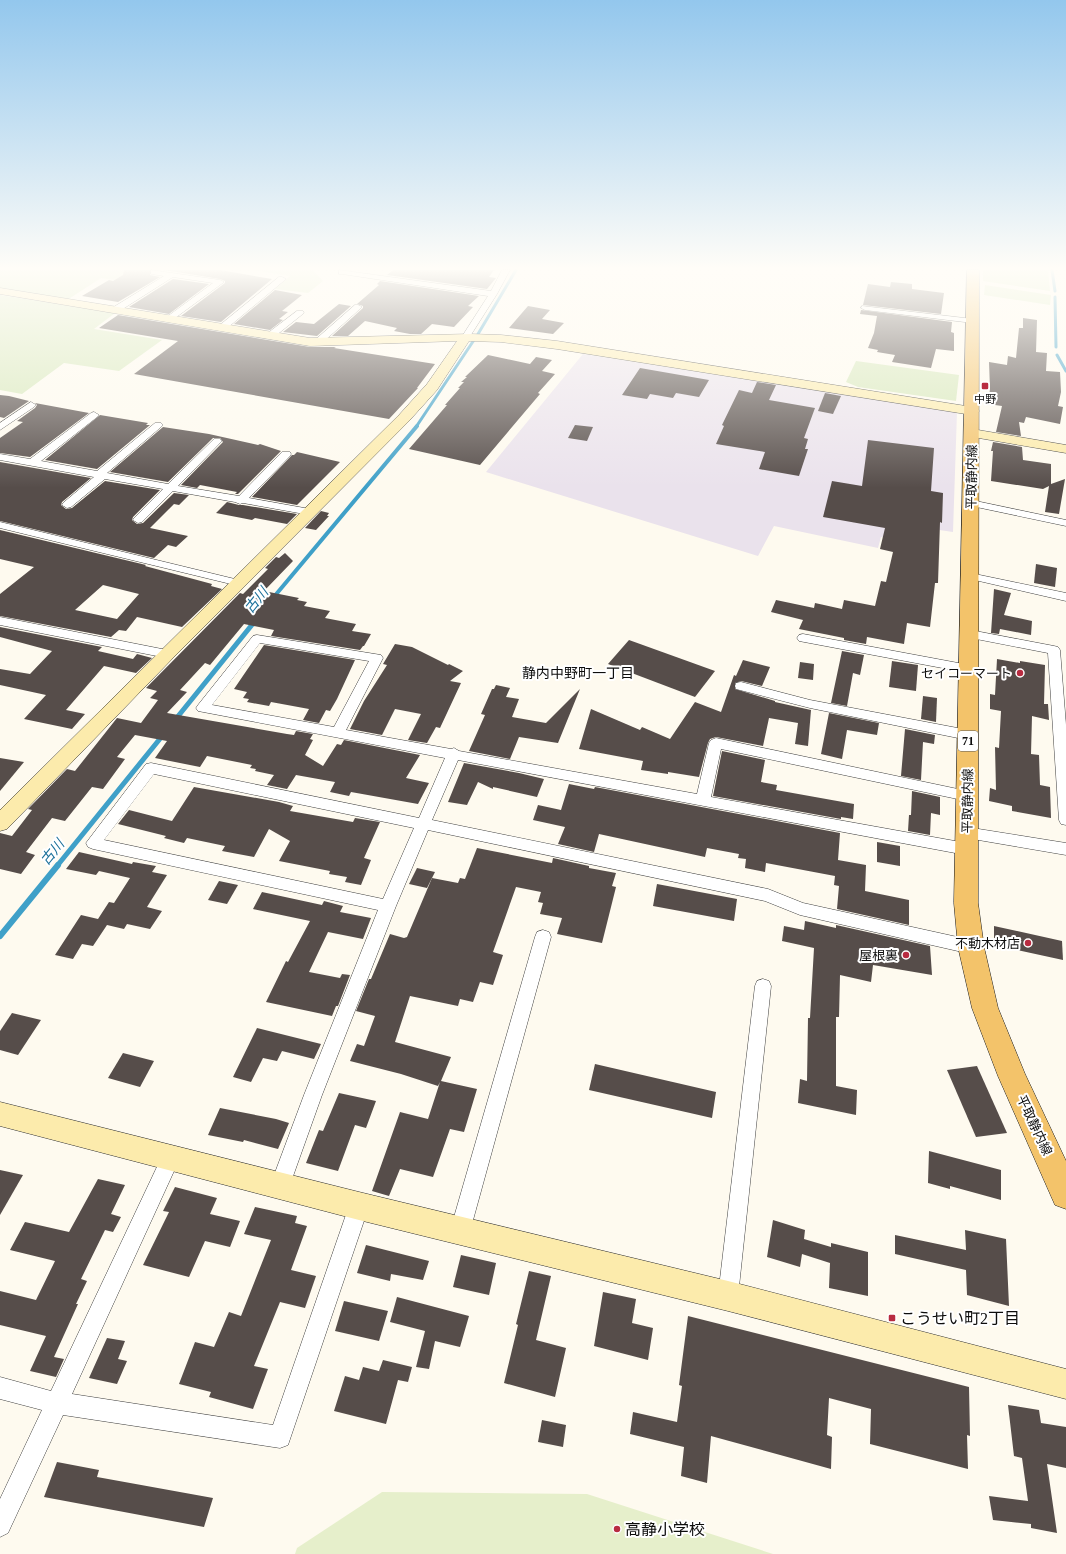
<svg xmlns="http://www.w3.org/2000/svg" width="1066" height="1554" font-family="'Times New Roman','Noto Sans JP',serif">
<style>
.industrial{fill:#eae2ec}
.green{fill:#d6e7b9}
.pitch{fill:#e6efcb}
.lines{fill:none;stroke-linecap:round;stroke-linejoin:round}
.stream-far3{stroke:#3fa0c8;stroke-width:3}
.stream-far2{stroke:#3fa0c8;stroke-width:4}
.stream-far1{stroke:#3fa0c8;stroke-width:5}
.stream{stroke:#3fa0c8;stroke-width:6}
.building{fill:#564d4a;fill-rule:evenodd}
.street-casing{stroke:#404040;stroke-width:1}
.secondary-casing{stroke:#2f2f2f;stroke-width:1}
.primary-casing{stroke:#1e1e1e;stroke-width:1}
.street{fill:#fff;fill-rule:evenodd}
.secondary{fill:#fcebac;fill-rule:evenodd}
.primary{fill:#f3c36a;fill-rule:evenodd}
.poi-dot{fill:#b82b40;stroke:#fff;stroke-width:1.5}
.labels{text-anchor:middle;stroke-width:4;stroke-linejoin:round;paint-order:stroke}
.far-poi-label{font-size:11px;fill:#0d0d0d;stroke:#fff}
.shield{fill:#fff;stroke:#565656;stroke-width:1}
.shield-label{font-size:12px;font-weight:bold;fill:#0d0d0d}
.street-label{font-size:13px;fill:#0d0d0d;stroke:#fff}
.poi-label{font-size:13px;fill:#0d0d0d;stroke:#fff;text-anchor:end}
.water-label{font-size:14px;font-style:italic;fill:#1b709a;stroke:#fff}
.neighbourhood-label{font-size:14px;fill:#0d0d0d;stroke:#fff}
.near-poi-label{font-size:16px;fill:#0d0d0d;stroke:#fff;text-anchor:start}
</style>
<rect width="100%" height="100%" fill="#fefaef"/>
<!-- industrial -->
<path class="industrial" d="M583,354L957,412L953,532L912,526L899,540L881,537L878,548L774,526L758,556L486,472Z"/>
<!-- green -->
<g class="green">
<path d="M0,270H148L129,282L101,278L67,300L0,289Z"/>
<path d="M252,270H313L323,281L308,293L275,289L290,276Z"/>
<path d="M983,270H1048L1050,291L983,281Z"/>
<path d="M985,285L1051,295L1050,305L984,295Z"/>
<path d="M0,295L115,313L94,329L162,340L119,371L64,363L22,394L0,390Z"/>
<path d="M856,361L959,375L956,401L858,387L846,382Z"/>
</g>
<!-- pitch -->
<path class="pitch" d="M382,1492L587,1494L773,1554H295L297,1548Z"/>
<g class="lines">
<!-- stream-far3 -->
<g class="stream-far3">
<path d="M1052,270L1055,291"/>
<path d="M1055,297L1056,347"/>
<path d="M1057,355L1066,371"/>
<path d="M416,427L478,334L516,270"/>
</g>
<!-- stream-far2 -->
<g class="stream-far2">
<path d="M273,598L417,426"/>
<path d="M254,622L255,620"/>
</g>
<!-- stream-far1 -->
<g class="stream-far1">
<path d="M175,720L255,621"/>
<path d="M57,866L163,735"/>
</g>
<!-- stream -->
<path class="stream" d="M0,936L58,865"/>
</g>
<!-- building -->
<g class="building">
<path d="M124,270H150V275L160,277L118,302L82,296L109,280L113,281L123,275Z"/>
<path d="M164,270H220L272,279L221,322L181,316L225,283V281L220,279Z"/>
<path d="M393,270H494L489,277L496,278L487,289L387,275Z"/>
<path d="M173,279L209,284L169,314L129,307Z"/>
<path d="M380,281L479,296L468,306L473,307L454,327L432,324L421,334H410L394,331L397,328L365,321L348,336H332L363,308V306L357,304L379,285L377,284Z"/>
<path d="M891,282L912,284V289L944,293L941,314L863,305L868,284L890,287Z"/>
<path d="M275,290L302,295L282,311L288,312L279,319L283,320L270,330L234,324Z"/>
<path d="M339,304L351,306L317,336L283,332L296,322L314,324Z"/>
<path d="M528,306L550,310L542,319L564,323L553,334L509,328Z"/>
<path d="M861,310L952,322L951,332L954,333V351L936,349L931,368L892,362L895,355L877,352L878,350L868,348L874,333L877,316L860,314Z"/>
<path d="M118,315L310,347H336L334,348L435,364L417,388H418L389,419L134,374L178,341L99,328Z"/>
<path d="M1023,318L1037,320L1036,352L1047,353L1046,371L1060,372L1061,392L1058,406L1063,407L1060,424L1026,417L1024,423L1019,422L1021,436L996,432L1002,406L988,404L990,389L989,362L1007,365L1008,356L1016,358L1019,328H1023Z"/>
<path d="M488,355L530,364L536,357L552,360L542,371L555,374L538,393L540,394L480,465L409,449L447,405H445L460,388H458L464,382H461L467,377H465Z"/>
<path d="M640,368L709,380L699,397L676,393L673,398L650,394L647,399L622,395Z"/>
<path d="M757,382L776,385L769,400L815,408L804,438L808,439L805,449H808L799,476L759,469L765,452L716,444L724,426L722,425L739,390L752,393Z"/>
<path d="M825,393L841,396L833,414L818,411Z"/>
<path d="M0,395L9,396L29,401L4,418L0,417Z"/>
<path d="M35,403L89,413L30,457L0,453V438L23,422L17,421L35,408L37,405Z"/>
<path d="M100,415L148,423L146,425H150L97,469L45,460Z"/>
<path d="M575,425L593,427L587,441L568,438Z"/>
<path d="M163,427L209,434L258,445L260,444L281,451L238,494H235L237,492L200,485L197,488L181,485L223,442L220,438H213L168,482L110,472Z"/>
<path d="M868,440L934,448L931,491L943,493L942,523L940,522L938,583H935L930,627L907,623L904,644L867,637L866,644L844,640V638L799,629L803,620L771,612L776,600L814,608L815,603L842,609L844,600L875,606L881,581L886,582L893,552L880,549L885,528L823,517L832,481L862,486Z"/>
<path d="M993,442L1022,447L1023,460L1051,464V484L1065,479L1059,514L1045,512L1049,486L1043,489L991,481L993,451H991Z"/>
<path d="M297,452L340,462L297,505L252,497L292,455H294Z"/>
<path d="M0,462L91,478L62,502L61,505L66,509L72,508L105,481L160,490L133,517L132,520L137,524L143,523L174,493L189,495L179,505L174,504L150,528L188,536L176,547L168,545L154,558L0,521Z"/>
<path d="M227,502L239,505H243L297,514L287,524L255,518L252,520L216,513Z"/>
<path d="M321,511L329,513L327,516H329L316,530L305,528Z"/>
<path d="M0,530L146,565L145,566L212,584L211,586L222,589L182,627L137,617L126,631L119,630L111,637L0,616V594L34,567L0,559ZM103,585L139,594L117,619L75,610Z"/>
<path d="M285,553L293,561L264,591L299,598L297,600L307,602L304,606L330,611L325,618L356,624L352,631L371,634L364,646H363L360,650L271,636L274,630L244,624L210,665L205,663L180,690L187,692L167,713L287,734L294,735L296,731L313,734L310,739L313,740L305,755L323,766L337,744L341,745L344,740L420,755L406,778L429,783L418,804L351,792L349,796L330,792L335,782L296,775L287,789L267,785L274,775L255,771L256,769L250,768L252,765L207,756L200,767L155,758L167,741L135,735L117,757L125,759L103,789L92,787L65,821L52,818L26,852L35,855L21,874L0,869V833L12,836L32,810L28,809L67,769L75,771L117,718L141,723L158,700L150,698L157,691L146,688L240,593L243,594L268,569L265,568L276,557L279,558Z"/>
<path d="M1036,564L1057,568L1055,587L1034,583Z"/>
<path d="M994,589L1011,593L1004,615L1032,621L1031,635L1000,629L999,634L991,633Z"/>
<path d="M0,627L102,647L98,651L133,659L137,654L152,658L136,673L104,666L66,710L85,714L72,729L24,719L46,695L0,685V669L30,674L52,651L0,637Z"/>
<path d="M629,640L715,671L695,697L608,664Z"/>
<path d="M395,644L412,647L448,665L449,664L463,671L450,681L461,683L440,728L436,727L427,743L408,740L421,714L395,709L382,735L350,729L364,701L387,665L383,664Z"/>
<path d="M264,645L355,660L337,699L330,711L326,710L319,723L303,720L309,709L271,702L269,706L247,702L249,699L243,698L247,692L234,689Z"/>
<path d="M842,651L864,655L860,675L853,673L847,706L831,703Z"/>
<path d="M997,659L1020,663V661L1045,665L1044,704H1048L1049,720L1032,716L1031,754L1039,755L1040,785L1050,787L1051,818L1012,811V806L989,801L990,788L996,790L995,747L999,748L1001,711L990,709V694L995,695Z"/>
<path d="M743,660L770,667L762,686L741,681L735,683V689L775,701V702L811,710L808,746L795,744L798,723L769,718L763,746L716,737L710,739L708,743L699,777L668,772V774L641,770L643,761L579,749L591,709L640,730L642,727L670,739L695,702L721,712L734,675L736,676Z"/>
<path d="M892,661L918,665L916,691L889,687Z"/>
<path d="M800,662L814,664L813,680L798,678Z"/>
<path d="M496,685L510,688L506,697L519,699L512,717L546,723L580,689L558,743L519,737L510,759L469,751L485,715L481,714L492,689H494Z"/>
<path d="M923,696L937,698L936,722L921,719Z"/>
<path d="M829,713L879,723L877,735L847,730L842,759L821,754Z"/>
<path d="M905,729L935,735L934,744L923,742L921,780L901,776Z"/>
<path d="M722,751L765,760L761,782L777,785L776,790L854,804L853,819L841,817V819L713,796Z"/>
<path d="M0,758L24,762L0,791Z"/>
<path d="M464,763L519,773L544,779L537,797L493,787V789L478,782L467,805L448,802Z"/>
<path d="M569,784L594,789L595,787L840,833L838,860L866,865L865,891L909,900V925L837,909L839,886L834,885L835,876L766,863L765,872L745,868L746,859L738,858L739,854L707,848L705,857L599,834L594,852L558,844L565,827L533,820L538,805L561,810Z"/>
<path d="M194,787L279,802L293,806L290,811L353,822L355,818L380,822L364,858L371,860L361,885L345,882L347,877L329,874L330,871L279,861L290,841L269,829L254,857L222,851L225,846L187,838L184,843L164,838L166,836L118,824L129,810L172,821Z"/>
<path d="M912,791L940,797V815L931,813L930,835L908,831L909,815H911Z"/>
<path d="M877,842L900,846V866L877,862Z"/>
<path d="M477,848L552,863L553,858L589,866V868L616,873L612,886L616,887L602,943L557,934L562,918L540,914L543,903L538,902L541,892L516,887L493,952L503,955L493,985L480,982L473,1002L460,999L458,1006L410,996L395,1042L451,1057L441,1081L477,1089L464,1132L450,1129L433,1177L400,1169L389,1196L372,1191L400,1112L428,1119L440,1082L438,1086L401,1074L350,1061L357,1044L364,1046L375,1016L356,1011L369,979H371L390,934L404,938L407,937L432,878L458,883L460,878L465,879Z"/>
<path d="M79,852L132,864L133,862L156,866L152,872L167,875L147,907L162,911L150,929L127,924L124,929L107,925L93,946L82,944L73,959L55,955L81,915L98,919L109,902L114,903L130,878L99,871L96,875L66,869Z"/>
<path d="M417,868L435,872L427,888L409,884Z"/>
<path d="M219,881L238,885L227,904L208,900Z"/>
<path d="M657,884L737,899L734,921L653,906Z"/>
<path d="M262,892L322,905L324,901L343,906L340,912L371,918L363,939L328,932L309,972L340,978L342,974L350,975L338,1006H336L332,1016L266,1002L286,961L288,962L310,921L253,909Z"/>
<path d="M805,921L836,928V925L930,946L932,975L873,965L871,982L840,975L839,1017H836V1086L857,1090L856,1115L798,1103L800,1079L807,1081L808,1018H810L814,948L782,941L784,926L804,930Z"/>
<path d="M994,926L1062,941L1063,960L994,945Z"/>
<path d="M12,1013L41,1020L18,1055L0,1050V1031Z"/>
<path d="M257,1028L321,1044L314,1059L282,1051L277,1061L263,1058L251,1082L233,1077Z"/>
<path d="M123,1053L154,1061L140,1087L108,1078Z"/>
<path d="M595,1064L716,1092L712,1118L589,1090Z"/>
<path d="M977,1066L1007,1133L976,1137L947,1070Z"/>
<path d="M339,1093L376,1101L366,1128L355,1125L338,1171L306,1163L319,1130L323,1131Z"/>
<path d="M220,1108L276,1119L289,1123L278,1149L244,1140L243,1142L208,1135Z"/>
<path d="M929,1151L1001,1170V1200L950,1186V1189L928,1183Z"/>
<path d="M0,1170L23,1175L0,1215Z"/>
<path d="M98,1179L125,1185L111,1214L121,1217L113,1232L105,1230L81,1279L87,1281L76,1304H78L54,1357L64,1359L56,1377L30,1371L46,1336L0,1325V1291L36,1300L55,1261L10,1250L25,1222L69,1232Z"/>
<path d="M175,1187L217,1198L210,1214L240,1221L230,1247L205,1241L189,1277L143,1265L169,1212L163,1211Z"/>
<path d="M255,1207L297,1216L295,1223L307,1226L291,1270L316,1276L305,1308L280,1302L254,1366L268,1369L253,1409L209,1397L211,1392L179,1384L195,1342L214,1347L229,1312L241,1316L271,1240L244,1234Z"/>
<path d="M773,1220L805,1230L804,1239L831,1247V1243L868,1252V1296L829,1288L830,1263L802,1254L800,1267L767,1257Z"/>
<path d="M965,1230L1006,1239L1009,1306L967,1295L966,1270L895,1254V1235L966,1250Z"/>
<path d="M366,1245L429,1261L423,1280L391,1274L390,1281L357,1273Z"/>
<path d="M461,1255L496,1263L489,1295L453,1287Z"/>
<path d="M529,1271L551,1276L536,1340L566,1348L555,1397L504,1383L518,1325L516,1324Z"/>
<path d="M603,1292L636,1299L632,1323L653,1328L648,1360L594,1346Z"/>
<path d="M397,1297L469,1316L460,1347L435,1341L429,1369L416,1367L425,1331L390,1322Z"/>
<path d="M344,1301L388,1311L379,1341L335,1331Z"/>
<path d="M688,1316L969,1387L970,1436L967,1435L968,1469L870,1444L871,1409L829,1398L827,1435L832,1437L831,1469L711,1436L707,1483L681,1476L684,1447L630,1434L633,1412L677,1422L682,1386L679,1385Z"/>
<path d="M107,1338L125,1341L118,1359L127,1361L117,1384L89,1378Z"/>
<path d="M383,1360L412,1367L408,1382L398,1380L386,1424L334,1411L345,1376L359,1380L363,1367L379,1371Z"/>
<path d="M1008,1405L1039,1410L1041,1423L1066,1427V1468L1047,1464L1057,1533L1031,1528V1524L993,1520L989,1496L1028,1501L1022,1458L1014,1456Z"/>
<path d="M542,1420L566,1425L563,1447L538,1442Z"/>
<path d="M57,1462L99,1470L97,1477L213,1498L204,1527L44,1497Z"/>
</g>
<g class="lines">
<!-- street casing -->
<g class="street-casing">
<g id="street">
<path d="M151,270L220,280L224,282L171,321H168L164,319L213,283L173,277L118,312H112V308L164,276L151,274Z"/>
<path d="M339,270L491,291L502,270H510L497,294L469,338L465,341L461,338L488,296L342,274H339Z"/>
<path d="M279,277H282L286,279L226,329H220L219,327L220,325Z"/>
<path d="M355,305H358L362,307L321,344H315L314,342L315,340Z"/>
<path d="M862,306L973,319L977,321L973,323L865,310L861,308Z"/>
<path d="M297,311H303L304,313L274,337H268L267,335L268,333Z"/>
<path d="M31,402L36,405L34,407L0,430V423Z"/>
<path d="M94,412L99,415L97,417L41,461L97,471L155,423H161L163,425L161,427L107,473L168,484L214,439H220L222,441L220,443L178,486L239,496L282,452H290L291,454L290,456L249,498L310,509L315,512L310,515L243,503L240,504L235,502L173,491L142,522L138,523L133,520L134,518L163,489L105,479L71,507L67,508L62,505L63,503L94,477L0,460V454L30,459L91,413Z"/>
<path d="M971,500L1066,520V526L967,505L966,503L967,501Z"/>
<path d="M0,522L243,581L245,583L243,585L239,586L0,528Z"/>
<path d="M970,573L1066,593V601L966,578L964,576L966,574Z"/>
<path d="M0,617L167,650L171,651L173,654L171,657L167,658L0,625Z"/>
<path d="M970,630L1054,646L1058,647L1060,650L1066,725V825L1061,824L1059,820L1048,653L966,637L964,634L966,631Z"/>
<path d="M803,634L969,665L973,666L975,669L973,672L969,673L799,641L797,638L799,635Z"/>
<path d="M257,635L381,655L383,658L346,730L451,749L454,748L459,751L697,794L709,743L711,740L716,738L972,792L974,796L972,800L967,801L721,749L711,797L966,843L971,845L973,849L971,853L966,855L458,760L432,820L768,889L803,903L971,940L977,942L979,947L977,952L971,954L800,915L765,901L428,830L396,906L322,1095L287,1193L280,1195L273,1193L270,1186L304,1095L378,910L93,849L88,847L86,843L146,764L151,763L419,818L445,758L198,711L196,708L198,705L253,636ZM260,643L369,661L334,727L212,705ZM154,774L414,828L383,899L104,840Z"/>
<path d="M741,682L810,700L968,730L973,732L975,735L973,738L968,740L810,708L736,689L735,686L736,683Z"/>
<path d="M966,827L1066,843V855L961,837L959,833L961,829Z"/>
<path d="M543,930L549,932L551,937L470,1231L467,1238L460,1241L453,1238L450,1231L535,937L537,932Z"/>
<path d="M763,979L769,981L771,986L738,1296L735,1303L728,1306L721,1303L718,1296L755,986L757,981Z"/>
<path d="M171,1149L178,1152L180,1158L72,1394L273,1425L349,1206L352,1199L359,1196L366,1199L369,1206L288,1445L280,1448L63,1415L8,1533L0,1537V1499L42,1410L0,1399V1377L51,1391L164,1152Z"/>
</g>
</g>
<!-- secondary casing -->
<g class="secondary-casing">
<g id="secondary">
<path d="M0,288L310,338L470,334L501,335L557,341L972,407L977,408L979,411L977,414L972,415L557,349L501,342L469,341L437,390L409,421L173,658L7,829L0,831V810L399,415L427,384L457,341L310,346L0,294Z"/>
<path d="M972,429L1066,445V453L967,436L965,433L967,430Z"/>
<path d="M0,1102L359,1192L728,1281L1066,1369V1399L728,1311L359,1220L0,1126Z"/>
</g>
</g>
<!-- primary casing -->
<g class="primary-casing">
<path id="primary" d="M967,270H979L978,903L984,947L998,1008L1025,1074L1066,1161V1209L1055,1205L998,1076L972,1008L958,947L954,903Z"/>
</g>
<!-- street -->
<use href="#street" class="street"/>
<!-- secondary -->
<use href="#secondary" class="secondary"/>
<!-- primary -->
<use href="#primary" class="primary"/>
</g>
<!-- sky -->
<linearGradient id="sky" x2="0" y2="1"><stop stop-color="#93c7ed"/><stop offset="0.55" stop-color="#fffdf8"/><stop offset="1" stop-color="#fffdf8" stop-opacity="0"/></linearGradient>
<rect width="1066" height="488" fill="url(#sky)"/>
<!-- markers -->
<g class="poi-dot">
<rect x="981" y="382" width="8" height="8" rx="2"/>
<circle cx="1020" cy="673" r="4"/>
<circle cx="1028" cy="943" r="4"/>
<circle cx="906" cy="955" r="4"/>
<rect x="888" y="1314" width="8" height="8" rx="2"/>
<circle cx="617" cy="1529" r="4"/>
</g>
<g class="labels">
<!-- far-poi labels -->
<g class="far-poi-label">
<text x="985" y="403">中野</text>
</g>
<!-- shield labels -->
<rect class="shield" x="958" y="731" width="20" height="20" rx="3"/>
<g class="shield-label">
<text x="968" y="745">71</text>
</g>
<!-- street labels -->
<g class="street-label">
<text transform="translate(971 477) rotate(-89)" y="5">平取静内線</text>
<text transform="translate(967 801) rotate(-89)" y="5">平取静内線</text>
<text transform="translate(1035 1125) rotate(65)" y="5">平取静内線</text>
</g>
<!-- poi labels -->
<g class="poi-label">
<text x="1012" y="678">セイコーマート</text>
<text x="1020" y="948">不動木材店</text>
<text x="898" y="960">屋根裏</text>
</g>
<!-- water labels -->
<g class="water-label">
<text transform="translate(256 600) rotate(-51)" y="5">古川</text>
<text transform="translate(52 852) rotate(-51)" y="5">古川</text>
</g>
<!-- neighbourhood labels -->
<g class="neighbourhood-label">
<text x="578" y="678">静内中野町一丁目</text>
</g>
<!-- near-poi labels -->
<g class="near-poi-label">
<text x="900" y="1324">こうせい町2丁目</text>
<text x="625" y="1535">高静小学校</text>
</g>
</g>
</svg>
